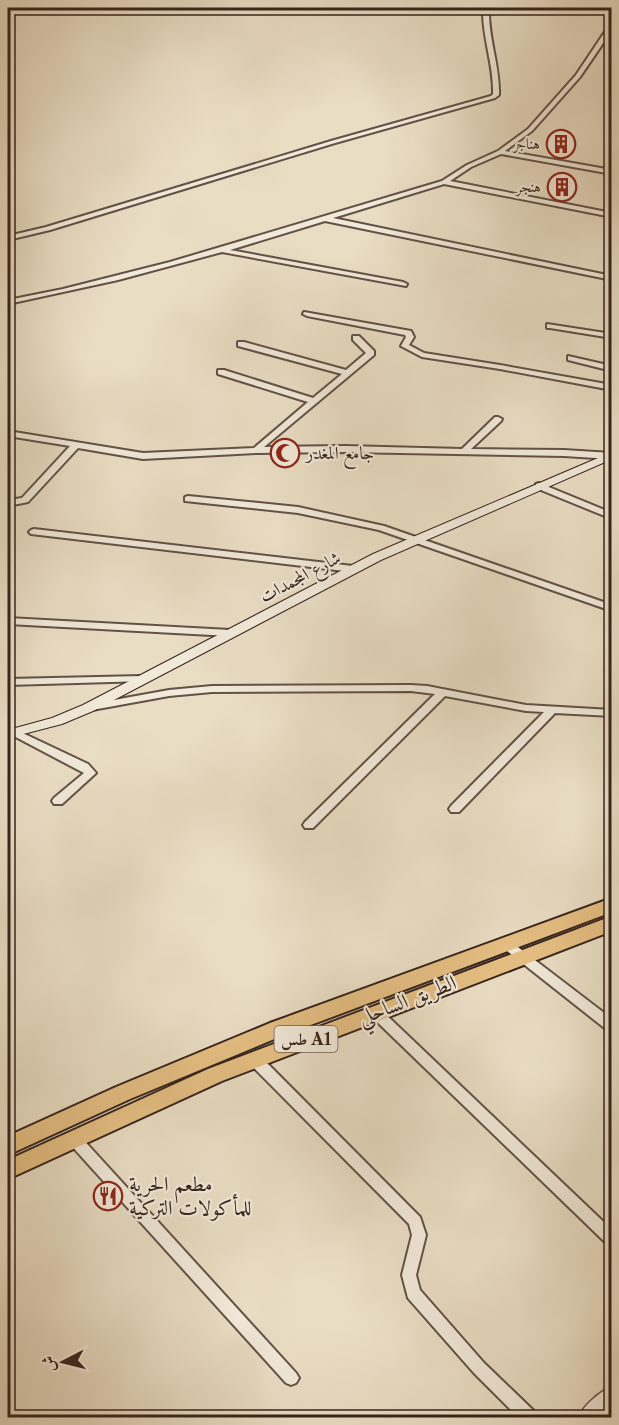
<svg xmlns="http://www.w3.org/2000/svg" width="619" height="1425" font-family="'Libre Caslon Text',Amiri,serif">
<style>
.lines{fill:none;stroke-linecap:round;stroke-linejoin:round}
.minor-casing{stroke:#635247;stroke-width:4}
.tertiary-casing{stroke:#635247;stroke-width:3}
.secondary-casing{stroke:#36241d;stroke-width:2}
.trunk-casing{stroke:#36241d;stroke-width:4}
.minor{fill:#f1e9d9;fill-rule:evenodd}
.tertiary{fill:#f1e9d9;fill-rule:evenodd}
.secondary{fill:#f1e9d9;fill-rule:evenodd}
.trunk{fill:#e4be82;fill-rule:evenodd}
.labels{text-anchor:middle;stroke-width:4.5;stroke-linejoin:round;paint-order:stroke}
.far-poi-label{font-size:15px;fill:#36241d;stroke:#f1e9d9;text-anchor:end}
.shield{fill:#f1e9d9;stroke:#6e5f55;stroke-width:1.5}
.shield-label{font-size:16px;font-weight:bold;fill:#36241d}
.poi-label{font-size:18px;fill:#36241d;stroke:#f1e9d9;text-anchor:start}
.street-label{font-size:18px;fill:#36241d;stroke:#f1e9d9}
.near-street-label{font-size:21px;fill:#36241d;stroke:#f1e9d9}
.near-poi-label{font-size:21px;fill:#36241d;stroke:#f1e9d9;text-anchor:start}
</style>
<rect width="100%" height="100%" fill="#e9ddc4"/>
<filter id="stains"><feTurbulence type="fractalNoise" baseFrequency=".00333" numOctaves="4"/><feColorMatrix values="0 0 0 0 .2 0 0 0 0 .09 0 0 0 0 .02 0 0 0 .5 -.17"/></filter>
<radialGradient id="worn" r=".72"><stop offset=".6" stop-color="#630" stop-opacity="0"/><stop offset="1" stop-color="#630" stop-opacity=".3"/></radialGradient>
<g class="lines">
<!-- minor casing -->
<g class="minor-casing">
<g id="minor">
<path d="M490,8H496L489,13C489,41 500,67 499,95L495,98L335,143L50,230L8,240V236L46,227L331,141L491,96L493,94C494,66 483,40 483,12Z"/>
<path d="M610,24H612V30L580,77L532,131L505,151L612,170V174L501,154L471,167L450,181L612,213V217L444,184L333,218L612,276V280L325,221L230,250L403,282L407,284L406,286L222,252L118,280L8,304V300L63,289L170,262L442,181L467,165L498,151L528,129L576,75Z"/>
<path d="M304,312L411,331L414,337L409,345L424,353L500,365L612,385V390L500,369L422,357L401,346L406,337L405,335L307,316L303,314Z"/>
<path d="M547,324L612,334V338L550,328H547Z"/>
<path d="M353,336H359L374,351V355L264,447L345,446L462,449L495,417H498L502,419L501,421L471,449L564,450L612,453V459L564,456L345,452L256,453L143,459L78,448L28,502L8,506V500L22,498L70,446L8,436V431L143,453L254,448L308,402L218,374V370H224L313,398L342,374L238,346V342H244L346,370L366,353L353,340Z"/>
<path d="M568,356L612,366V371L568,360Z"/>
<path d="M539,483L612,513V519L536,488V484Z"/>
<path d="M188,496L298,507L384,526L612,605V611L379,530L298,513L185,501V497Z"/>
<path d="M34,529L353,566L358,569L353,572L31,534L29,532L31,530Z"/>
<path d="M8,618L230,630L235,633L230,636L8,624Z"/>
<path d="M142,676L146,677L147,679L146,681L8,685V679Z"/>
<path d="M411,685L427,686L526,705L612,710V716L555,713L459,812H451L449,809L451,806L544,712L526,711L445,696L313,828H305L303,825L305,822L435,694L411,691L212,692L169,696L92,710L87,707L92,704L169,690L212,686Z"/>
<path d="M14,729L88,764L96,773L62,804H54L52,801L54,798L84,773L10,734L9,732L10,730Z"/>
<path d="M506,940L510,941L612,1019V1031L607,1030L502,947L500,944L502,941Z"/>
<path d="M375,1007L380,1009L612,1230V1246L607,1244L370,1015L369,1012L370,1009Z"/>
<path d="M255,1055L260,1056L420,1217L426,1235L416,1275L420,1290L484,1363L536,1413L538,1418H519L474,1373L408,1298L402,1275L412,1235L409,1224L250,1064L248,1060L250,1056Z"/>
<path d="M74,1133L79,1135L296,1373L299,1378L296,1383L291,1385L286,1383L69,1143L67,1139L69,1135Z"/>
</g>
</g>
<!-- tertiary casing -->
<g class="tertiary-casing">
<path id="tertiary" d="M612,1387V1407L600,1418H578C583,1406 600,1391 612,1387Z"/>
</g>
<!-- secondary casing -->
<g class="secondary-casing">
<path id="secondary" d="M612,452V459L381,560L93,711L62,724L8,738V730L52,718L83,705L373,554Z"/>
</g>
<!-- trunk casing -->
<g class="trunk-casing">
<g id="trunk">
<path d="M612,898V912L284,1035L130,1099L8,1155V1136L116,1087L270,1023Z"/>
<path d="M612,916V931L222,1081L8,1179V1160L208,1069Z"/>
</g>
</g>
<!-- minor -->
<use href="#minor" class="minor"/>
<!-- tertiary -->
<use href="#tertiary" class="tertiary"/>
<!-- secondary -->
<use href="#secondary" class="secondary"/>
<!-- trunk -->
<use href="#trunk" class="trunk"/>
</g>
<!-- icons -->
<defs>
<g id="building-ring" transform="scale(1.5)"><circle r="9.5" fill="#f1e9d9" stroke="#8f2418" stroke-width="1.5"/><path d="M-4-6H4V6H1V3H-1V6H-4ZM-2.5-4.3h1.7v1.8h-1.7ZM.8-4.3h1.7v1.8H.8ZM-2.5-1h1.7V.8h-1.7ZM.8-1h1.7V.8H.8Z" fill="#8f2418"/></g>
<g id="mosque-ring" transform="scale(1.5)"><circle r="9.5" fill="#f1e9d9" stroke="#8f2418" stroke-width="1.5"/><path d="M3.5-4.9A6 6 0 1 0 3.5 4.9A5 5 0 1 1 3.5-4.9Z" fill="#8f2418"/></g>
<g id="restaurant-ring" transform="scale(1.5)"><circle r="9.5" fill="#f1e9d9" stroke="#8f2418" stroke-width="1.5"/><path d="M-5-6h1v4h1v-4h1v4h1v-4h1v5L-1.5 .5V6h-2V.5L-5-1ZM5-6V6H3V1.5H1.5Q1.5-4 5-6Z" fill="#8f2418"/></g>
</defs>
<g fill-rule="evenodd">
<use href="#building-ring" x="561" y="144"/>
<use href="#building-ring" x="562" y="187"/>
<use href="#mosque-ring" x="285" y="453"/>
<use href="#restaurant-ring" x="108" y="1196"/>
</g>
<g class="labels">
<!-- far-poi labels -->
<g class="far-poi-label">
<text x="540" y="149">هناجر</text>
<text x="541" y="192">هنجر</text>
</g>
<!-- shield labels -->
<rect class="shield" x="274.5" y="1026" width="63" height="26" rx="4.5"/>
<g class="shield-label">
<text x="306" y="1045">طس A1</text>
</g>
<!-- poi labels -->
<g class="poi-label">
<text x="306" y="459">جامع المغدر</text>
</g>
<!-- street labels -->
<g class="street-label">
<text transform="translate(300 577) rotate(-28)" y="6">شارع المجمدات</text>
</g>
<!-- near-street labels -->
<g class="near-street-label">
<text transform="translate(407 1000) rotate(-21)" y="7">الطريق الساحلي</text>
</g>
<!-- near-poi labels -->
<g class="near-poi-label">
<text x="129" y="1191">مطعم الحرية<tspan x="129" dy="24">للمأكولات التركية</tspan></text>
</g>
</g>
<!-- margin -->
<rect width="619" height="1425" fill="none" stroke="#e9ddc4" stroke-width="30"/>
<rect x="9" y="9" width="601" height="1407" fill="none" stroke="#36241d" stroke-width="3"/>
<rect x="15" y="15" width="589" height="1395" fill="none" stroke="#36241d" stroke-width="1.5"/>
<!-- north arrow -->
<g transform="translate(63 1362) rotate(263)" stroke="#f1e9d9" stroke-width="4.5" paint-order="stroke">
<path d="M0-4.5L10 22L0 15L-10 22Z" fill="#36241d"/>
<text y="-9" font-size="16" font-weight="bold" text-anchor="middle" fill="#36241d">ش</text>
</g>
<rect width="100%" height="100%" filter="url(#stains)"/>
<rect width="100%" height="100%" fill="url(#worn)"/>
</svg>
